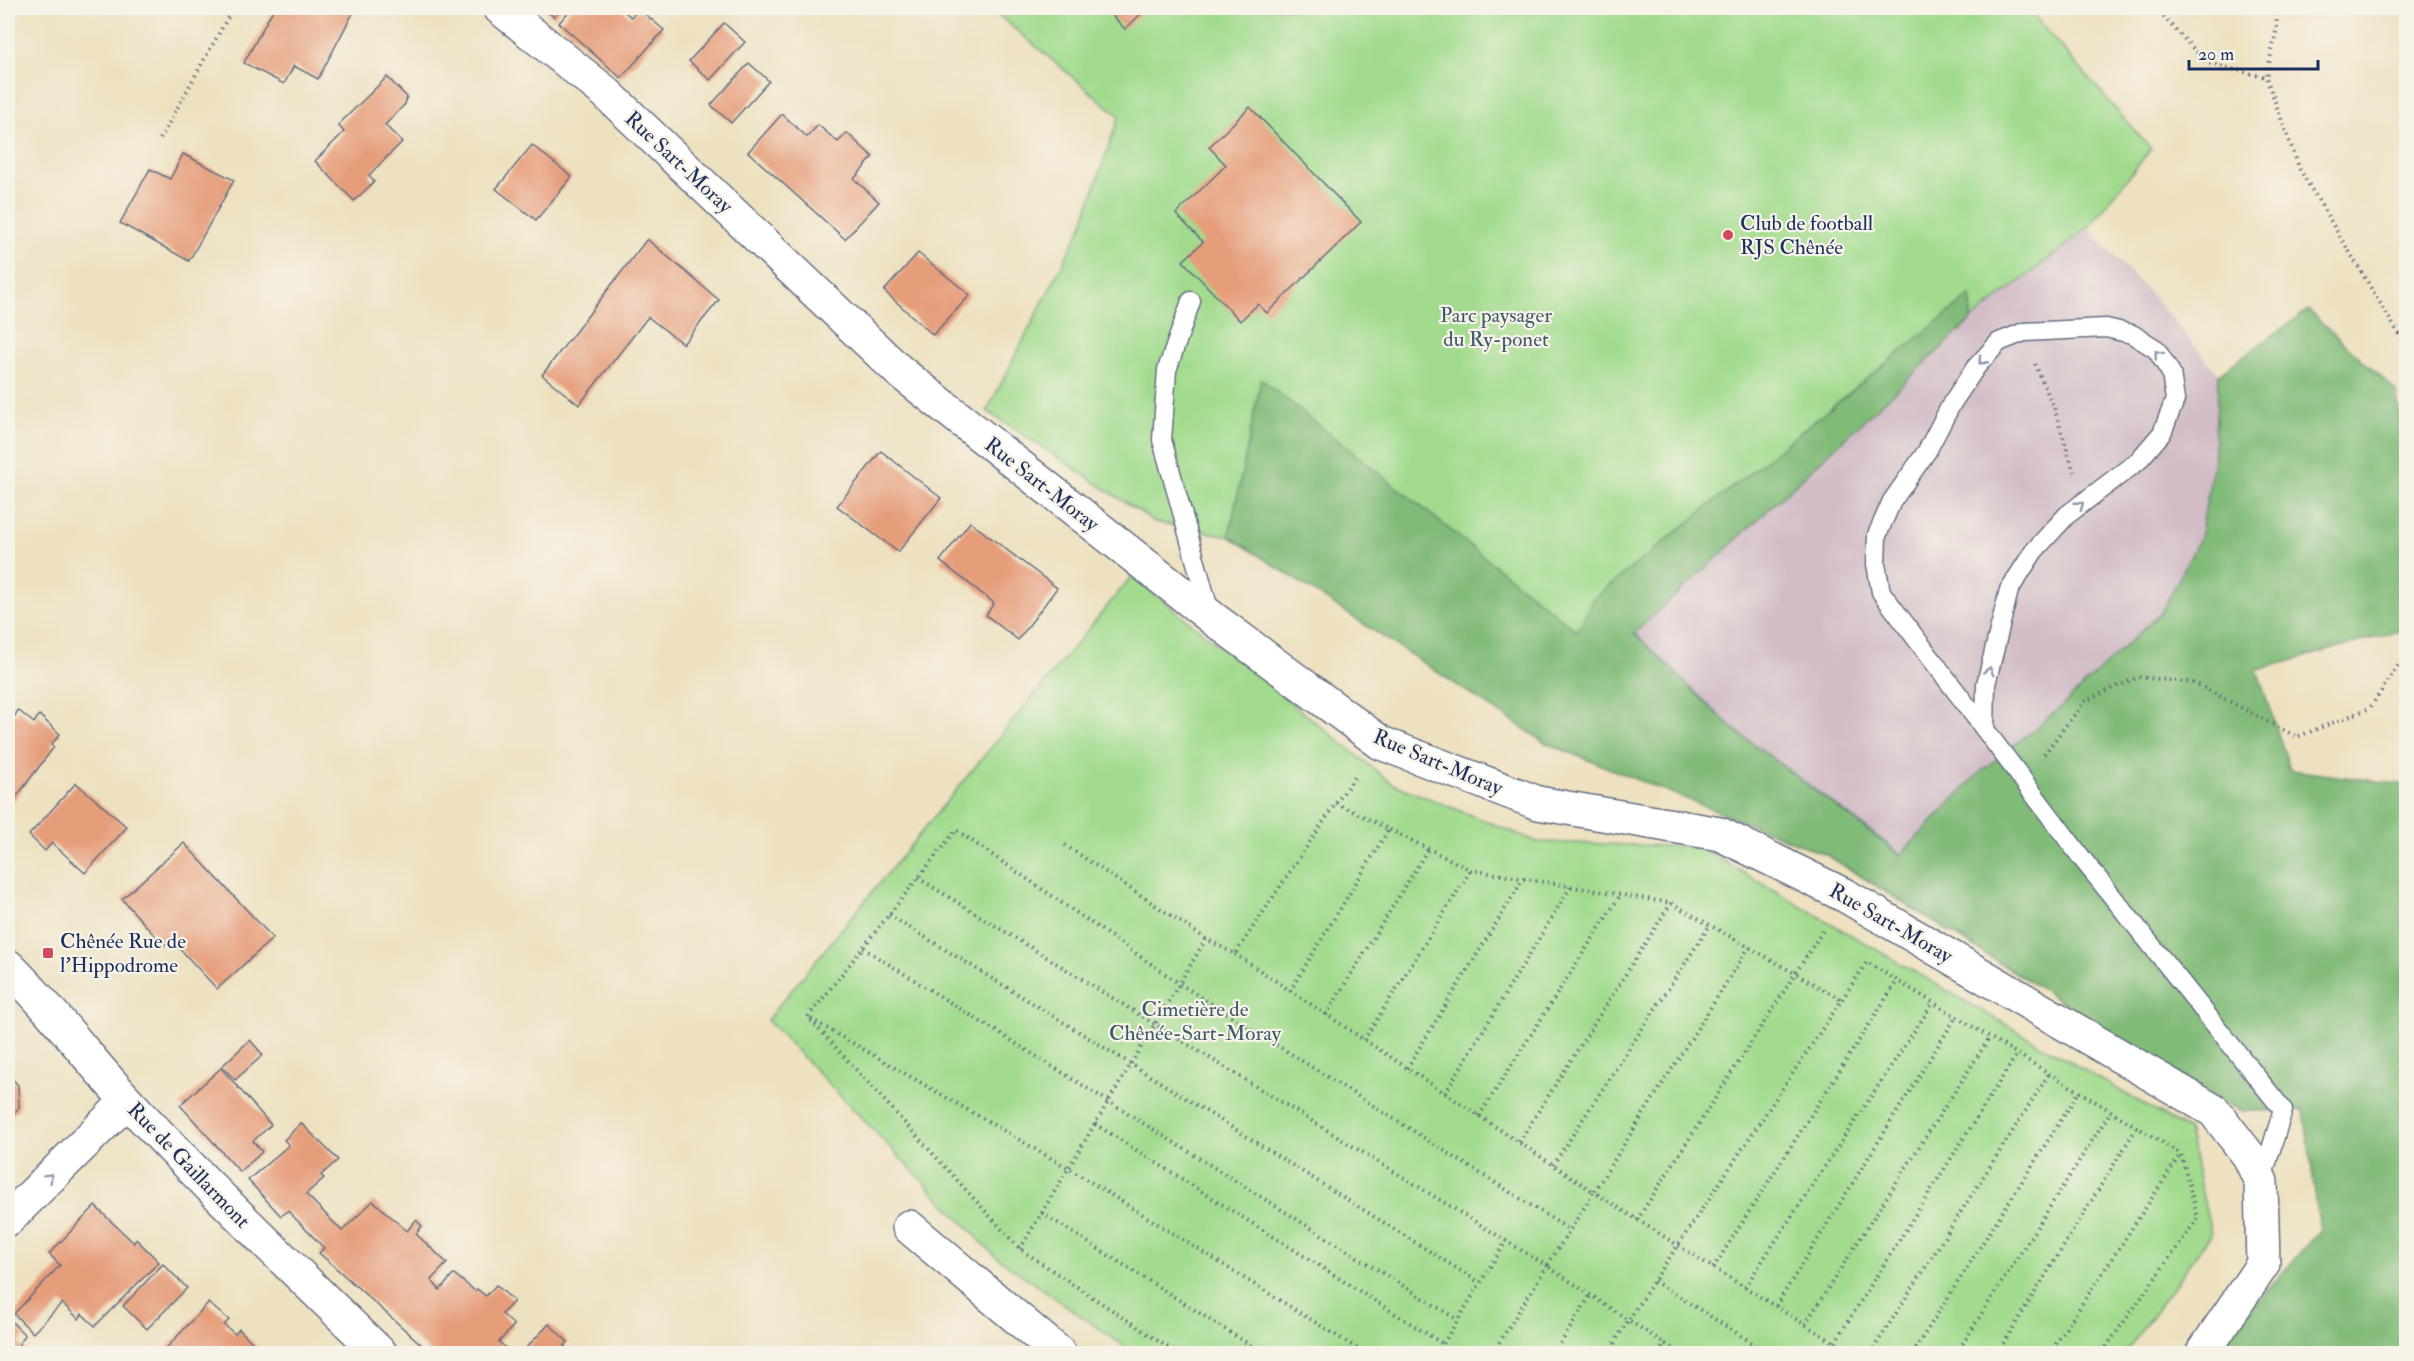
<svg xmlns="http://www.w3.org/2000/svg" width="2414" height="1361" font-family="'IM FELL Double Pica',serif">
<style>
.industrial{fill:#d2bdc6}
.green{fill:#a2db8d;stroke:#5e8576;stroke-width:1.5}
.forest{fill:#81bb78;stroke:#4e756b;stroke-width:1.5}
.building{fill:#e69d7a}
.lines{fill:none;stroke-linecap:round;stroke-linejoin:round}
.lane-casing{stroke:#656d81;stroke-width:21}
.street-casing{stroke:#656d81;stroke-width:36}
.path{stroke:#656d81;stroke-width:4;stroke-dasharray:1.5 4.5;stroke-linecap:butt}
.lane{stroke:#fff;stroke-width:18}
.street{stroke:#fff;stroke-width:33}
.oneway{stroke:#8d97ae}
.poi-dot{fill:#d1495b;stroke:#f7f3e8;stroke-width:2}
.labels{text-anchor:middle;stroke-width:4.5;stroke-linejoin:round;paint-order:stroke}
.street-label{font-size:21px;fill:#1b2f5e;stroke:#f7f3e8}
.poi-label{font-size:21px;fill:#1b2f5e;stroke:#f7f3e8;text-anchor:start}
.park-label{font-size:21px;fill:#3d5a6a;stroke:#f7f3e8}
</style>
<rect width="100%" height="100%" fill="#f7f3e8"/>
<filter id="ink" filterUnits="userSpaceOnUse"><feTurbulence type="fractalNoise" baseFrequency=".0167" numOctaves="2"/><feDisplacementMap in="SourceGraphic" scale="12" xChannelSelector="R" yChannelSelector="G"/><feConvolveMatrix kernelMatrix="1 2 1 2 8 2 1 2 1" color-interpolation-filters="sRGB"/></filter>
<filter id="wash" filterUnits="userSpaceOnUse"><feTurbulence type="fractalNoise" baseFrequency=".008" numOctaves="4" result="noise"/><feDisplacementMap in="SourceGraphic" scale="24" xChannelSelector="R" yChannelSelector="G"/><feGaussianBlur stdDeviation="1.35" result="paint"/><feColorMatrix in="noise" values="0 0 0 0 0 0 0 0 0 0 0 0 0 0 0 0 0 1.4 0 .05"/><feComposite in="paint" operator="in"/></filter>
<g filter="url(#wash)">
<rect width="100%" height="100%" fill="#eee1c1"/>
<!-- industrial -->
<path class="industrial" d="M2088,228L2161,306L2219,374L2213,465L2200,538L2162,611L2059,709L1978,774L1900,855L1731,727L1633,633L1705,569L1971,320Z"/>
<!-- green -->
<g class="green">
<path d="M990,8H2027L2151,149L2088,228L1971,320L1634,633L1731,727L2244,1111L2228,1105L1827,855L1546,743L1229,536L1155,522L987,411L1081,228L1119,116Z"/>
<path d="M1132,576L1393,784L1538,842L1699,847L2188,1130L2211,1234L2125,1353H1134L995,1256L767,1020Z"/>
</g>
<!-- forest -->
<path class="forest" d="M1971,295V320L1705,569L1634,633L1731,727L1900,855L1978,774L2059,709L2162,611L2200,538L2213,465L2219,374L2308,310L2396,391L2406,455V629L2257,670L2290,770L2406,785V1353H2215L2235,1326L2320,1231L2304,1110L2244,1111L2228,1105L1827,855L1546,743L1229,536L1261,379L1577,631L1594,598Z"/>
<g id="blocks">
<!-- building -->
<g class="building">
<path d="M274,8L355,9L318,79L294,66L284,84L244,63Z"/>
<path d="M543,8H562L554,17Z"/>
<path d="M572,8H620L631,17L639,9L664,30L621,78L559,23Z"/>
<path d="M1105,8H1135L1141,14L1125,29Z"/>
<path d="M724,23L745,42L710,80L689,61Z"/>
<path d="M749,63L769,81L731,123L711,105Z"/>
<path d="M387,77L407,97L405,104L385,125L402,142L369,175L374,182L354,201L315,161L344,132L338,125Z"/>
<path d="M1250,107L1361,222L1267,313L1258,304L1240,321L1183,261L1203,242L1176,214L1226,165L1209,147Z"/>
<path d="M782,114L807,137L818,125L838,142L847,133L873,157L854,179L879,202L845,239L748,152Z"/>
<path d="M532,145L572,177L536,220L496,189Z"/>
<path d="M183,154L234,180L189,261L120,223L150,169L170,179Z"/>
<path d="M647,239L719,300L683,344L648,317L579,405L542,375Z"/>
<path d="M918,253L970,295L933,335L884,291Z"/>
<path d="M881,451L941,498L898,552L837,506Z"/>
<path d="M970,522L1057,588L1018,640L986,615L994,603L940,561Z"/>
<path d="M18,710L34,723L39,715L60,734L51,745L54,747L8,808V711L15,716Z"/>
<path d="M76,783L127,827L85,873L52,843L45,851L29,835Z"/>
<path d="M184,843L273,938L217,989L171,939L164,946L122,899Z"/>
<path d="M250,1040L263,1055L235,1080L222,1066Z"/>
<path d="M221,1068L271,1125L253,1141L262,1152L240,1172L180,1105Z"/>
<path d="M8,1074L18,1085L19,1108L8,1119Z"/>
<path d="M301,1123L338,1160L321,1175L324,1178L306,1194L342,1231L373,1201L407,1231L416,1220L422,1226L416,1234L447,1263L431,1280L440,1290L454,1274L475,1291L477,1289L486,1296L496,1285L514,1301L502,1314L514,1325L499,1342L512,1353H431L319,1253L324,1248L288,1211L281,1216L248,1180L289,1145L284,1140Z"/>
<path d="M95,1206L134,1243L136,1239L159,1262L95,1326L82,1314L79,1319L62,1303L33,1333L14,1314L60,1265L49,1254Z"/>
<path d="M163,1264L187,1288L147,1329L123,1306Z"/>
<path d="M208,1303L229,1320L224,1325L235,1334L239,1329L258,1348L253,1353H162Z"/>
<path d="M8,1318L25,1335L19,1344L30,1353H8Z"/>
<path d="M549,1324L568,1342L559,1353H521Z"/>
</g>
</g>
</g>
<g filter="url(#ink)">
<use href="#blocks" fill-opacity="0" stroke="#656d81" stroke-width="1.5"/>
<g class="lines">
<!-- lane casing -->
<g class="lane-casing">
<g id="lane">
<path d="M1191,301L1167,370L1162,440L1210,613"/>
<path d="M1985,729L1986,684L2009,590L2034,551L2067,515L2138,461L2162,433L2175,400L2171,373L2156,349L2132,334L2106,328L2024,332L1999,342L1976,367L1952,403L1927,451L1892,501L1877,535L1876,564L1881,592L2084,861L2283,1110L2261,1182"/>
</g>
</g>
<!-- street casing -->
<g class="street-casing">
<g id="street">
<path d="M500,8L605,92L899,371L1211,617L1381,743L1538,803L1720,834L1846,896L2214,1111L2249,1156L2261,1182L2263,1264L2202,1354"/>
<path d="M8,966C52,1009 87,1058 129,1103C210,1189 295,1271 381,1354"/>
<path d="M8,1219L127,1101"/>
<path d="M909,1227L1060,1354"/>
</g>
</g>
<!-- path -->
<g class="path">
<path d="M2155,8L2207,63L2266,77"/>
<path d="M2276,8L2277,28L2266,77L2300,170L2406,346"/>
<path d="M160,139L233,8"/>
<path d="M2035,364L2054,408L2074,472"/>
<path d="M2044,754L2085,701L2138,677L2195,683L2297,737L2370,708L2406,654"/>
<path d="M1336,803L1471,870L1671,903L1842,1000"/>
<path d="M1065,845L1206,939"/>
<path d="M918,878L1547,1266L1492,1354"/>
<path d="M889,915L1131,1064L1480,1283"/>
<path d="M863,948L1458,1320"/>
<path d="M1235,954L1594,1192L1749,947"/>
<path d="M1290,991L1389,829"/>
<path d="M1326,1015L1428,849"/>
<path d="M811,1019L1068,1168L1366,1354"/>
<path d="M1364,1040L1471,870"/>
<path d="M1407,1068L1524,878"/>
<path d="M1445,1093L1571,886"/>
<path d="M1479,1116L1621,894"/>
<path d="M1095,1124L1443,1344"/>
<path d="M1519,1142L1671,903"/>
<path d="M1553,1165L1710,925"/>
<path d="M1042,1213L1264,1354"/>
<path d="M1637,1220L1824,929"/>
<path d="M1020,1249L1206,939L1235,954L1336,803L1357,774"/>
<path d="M1713,1268L1897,981"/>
<path d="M1654,1281L1770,1354"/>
<path d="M1745,1287L1933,1003"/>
<path d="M1776,1306L1956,1017"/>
<path d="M1805,1324L1990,1037"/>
<path d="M1835,1342L2017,1054"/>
<path d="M1178,1354L1020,1249L808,1017L956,830L1180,984L1570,1230"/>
<path d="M1437,1354L1506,1241"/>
<path d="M1554,1354L1591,1294"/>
<path d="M1608,1354L1628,1320L1681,1354"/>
<path d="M1659,1354L1665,1343"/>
<path d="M1853,1354C1766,1301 1680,1247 1594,1192L1547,1266L1628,1320L1867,962L2181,1154L2198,1218L2101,1354"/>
<path d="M1870,1354L2049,1074"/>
<path d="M1912,1354L2079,1092"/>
<path d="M1956,1354L2111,1111"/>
<path d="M1997,1354L2137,1127"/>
<path d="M2049,1354L2181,1154"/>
<path d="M2393,1354L2406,1341"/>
</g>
<!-- lane -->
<use href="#lane" class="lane"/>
<!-- street -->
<use href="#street" class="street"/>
</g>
<!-- one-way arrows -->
<defs><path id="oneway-chevron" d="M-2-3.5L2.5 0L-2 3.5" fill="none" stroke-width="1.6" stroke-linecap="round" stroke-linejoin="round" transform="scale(1.5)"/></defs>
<g class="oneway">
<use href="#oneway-chevron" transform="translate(2158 354) rotate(-128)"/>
<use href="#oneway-chevron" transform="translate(1982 361) rotate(132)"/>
<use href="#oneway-chevron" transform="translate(2080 505) rotate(-38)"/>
<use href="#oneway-chevron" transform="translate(1989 671) rotate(-76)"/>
<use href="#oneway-chevron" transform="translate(49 1177) rotate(-45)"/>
</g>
</g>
<!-- markers -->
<g class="poi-dot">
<circle cx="1728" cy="235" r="6"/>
<rect x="42" y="947" width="12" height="12" rx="3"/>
</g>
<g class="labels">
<!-- street labels -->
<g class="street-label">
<text transform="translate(679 162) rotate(43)" y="7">Rue Sart-Moray</text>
<text transform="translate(1042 484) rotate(38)" y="7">Rue Sart-Moray</text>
<text transform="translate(1438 762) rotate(23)" y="7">Rue Sart-Moray</text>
<text transform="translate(1891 923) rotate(30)" y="7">Rue Sart-Moray</text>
<text transform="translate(189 1165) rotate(46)" y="7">Rue de Gaillarmont</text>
</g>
<!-- poi labels -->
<g class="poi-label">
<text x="1740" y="230">Club de football<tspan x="1740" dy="24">RJS Chênée</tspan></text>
<text x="60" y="948">Chênée Rue de<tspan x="60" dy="24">l'Hippodrome</tspan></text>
</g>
<!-- park labels -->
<g class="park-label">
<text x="1496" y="322">Parc paysager<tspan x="1496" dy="24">du Ry-ponet</tspan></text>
<text x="1195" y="1016">Cimetière de<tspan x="1195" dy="24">Chênée-Sart-Moray</tspan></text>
</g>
</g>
<!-- margin -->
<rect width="2414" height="1361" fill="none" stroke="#f7f3e8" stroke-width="30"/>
<!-- scale -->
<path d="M2189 60v9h129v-9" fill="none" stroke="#1b2f5e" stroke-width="3"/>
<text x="2198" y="60" font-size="18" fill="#1b2f5e" stroke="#f7f3e8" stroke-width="4.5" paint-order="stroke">20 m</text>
</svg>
